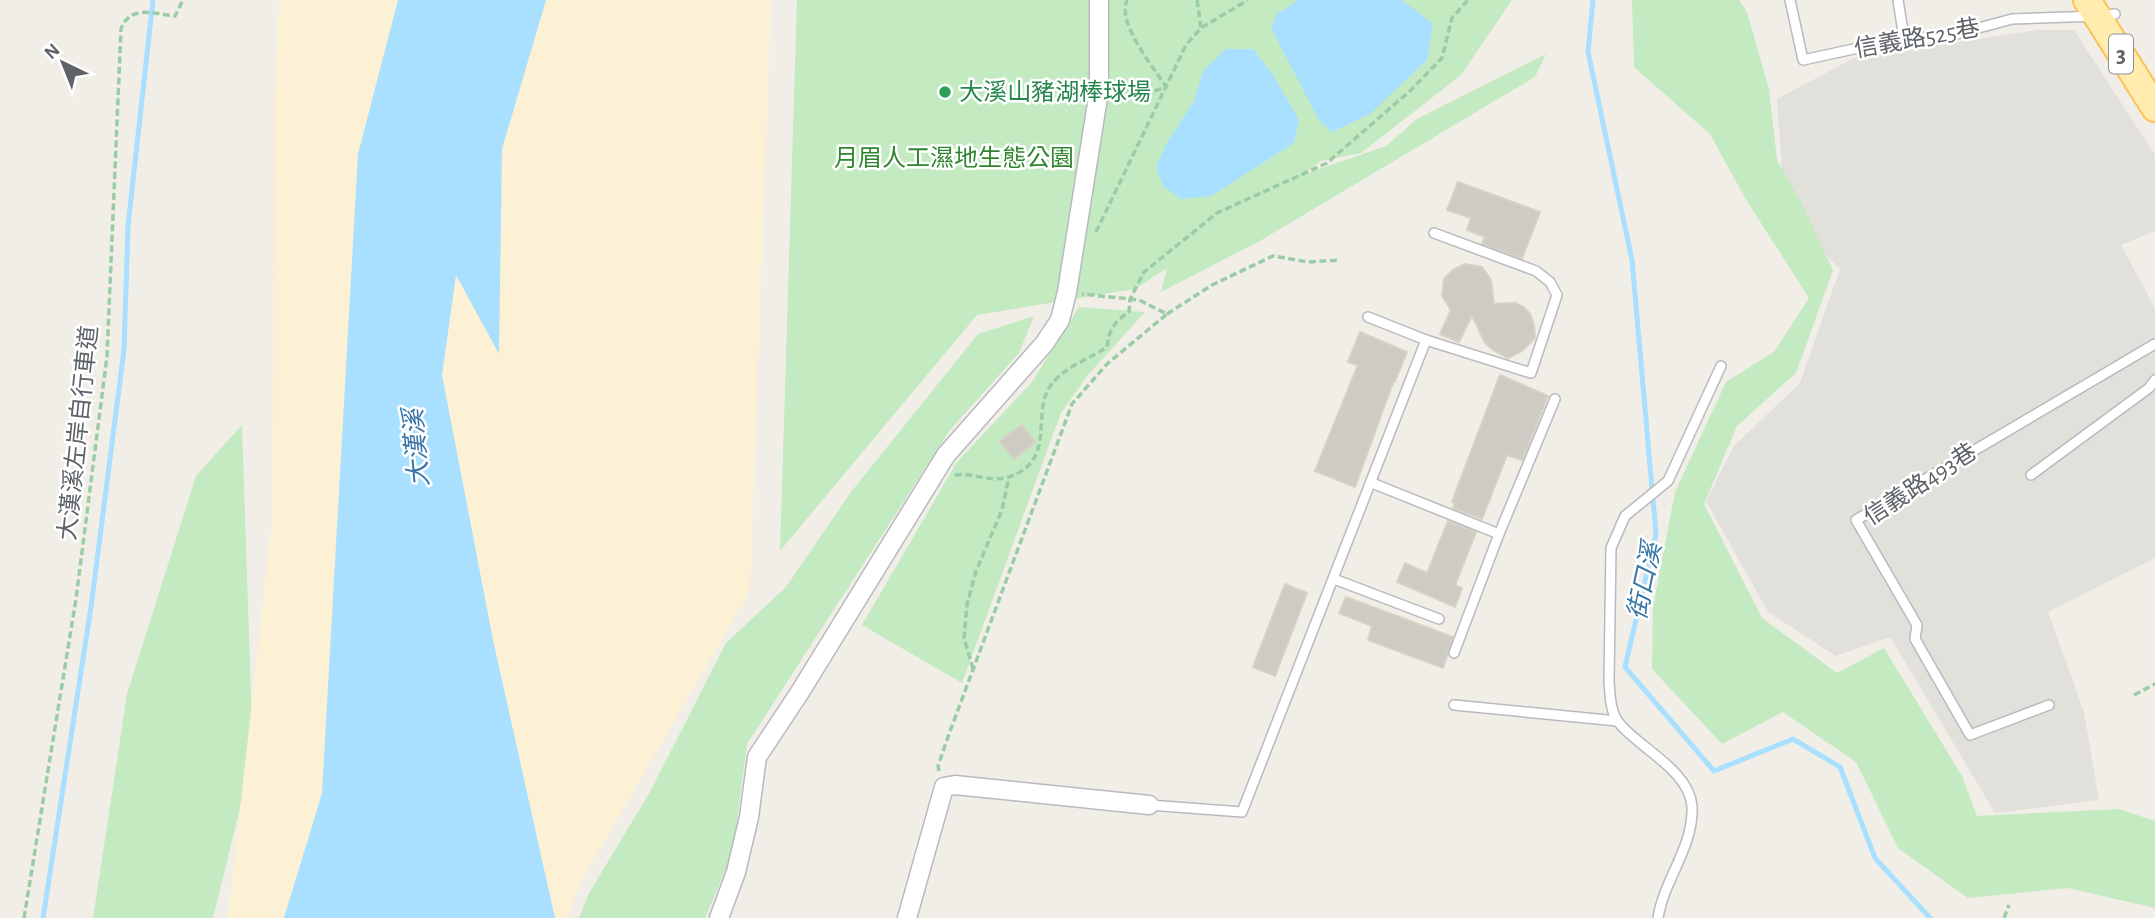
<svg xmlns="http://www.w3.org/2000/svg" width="2155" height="918" font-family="'Alegreya Sans','Noto Sans TC',sans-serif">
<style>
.industrial{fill:#e2e0db}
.green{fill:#c4eac2}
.sand{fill:#fdf1d5}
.water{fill:#a9dfff}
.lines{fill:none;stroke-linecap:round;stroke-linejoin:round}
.stream{stroke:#a9dfff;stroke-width:5}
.building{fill:#cecbc5;stroke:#d7d0c4;stroke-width:2}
.lane-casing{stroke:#b7babe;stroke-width:12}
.street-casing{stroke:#b7babe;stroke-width:21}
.primary-casing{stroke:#fcc155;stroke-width:30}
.path{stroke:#9acca5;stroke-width:3.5;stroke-dasharray:7 3.5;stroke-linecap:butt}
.lane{stroke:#fff;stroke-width:9}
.street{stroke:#fff;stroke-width:18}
.primary{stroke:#ffecae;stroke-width:26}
.leisure-dot{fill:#2e9e5b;stroke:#fff;stroke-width:2.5}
.labels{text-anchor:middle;stroke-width:5;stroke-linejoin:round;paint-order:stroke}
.shield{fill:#fff;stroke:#8e9295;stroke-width:2}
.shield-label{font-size:23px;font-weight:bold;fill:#5e6368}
.street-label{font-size:24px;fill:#5e6368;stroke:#fff}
.leisure-label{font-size:24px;fill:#27864d;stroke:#fff;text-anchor:start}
.park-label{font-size:24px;fill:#30862f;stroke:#fff}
.water-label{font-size:26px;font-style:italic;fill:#3776a7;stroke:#fff}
</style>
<rect width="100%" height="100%" fill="#f1eee7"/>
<!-- industrial -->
<path class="industrial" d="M2037,30H2074L2155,155V231L2121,245L2155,308V558L2048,612L2084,712L2099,800L1995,813L1890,637L1836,656L1768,612L1706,501L1734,446L1800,383L1840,269L1785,216L1777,99L1854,58Z"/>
<!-- green -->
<g class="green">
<path d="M797,0H1512L1461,75L1361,153L1321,161L1302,175L1386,146L1417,119L1546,54L1535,77L1260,241L1161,292L1167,268L1135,289L977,315L780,551Z"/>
<path d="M1632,0H1739L1747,12L1769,89L1777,160L1802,204L1833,270L1796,373L1737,426L1704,504L1762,618L1837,673L1884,648L1962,776L1977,816L2119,809L2155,821V908L2068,888L1968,898L1898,848L1856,762L1783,712L1722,744L1652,669L1653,607L1675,492L1726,382L1774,352L1809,298L1745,198L1710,134L1634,67Z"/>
<path d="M1079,307L1145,312L1088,375L1061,413L962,683L862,625L957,462L1032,382Z"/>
<path d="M1034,316L1019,353L950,430L747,744L733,852L705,918H579L589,893L650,792L726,643L786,587L851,492L978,334Z"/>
<path d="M242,425L253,755L213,918H93L127,694L196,476Z"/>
</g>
<!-- sand -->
<path class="sand" d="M279,0H771L750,591L580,883L568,918H228L273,512L274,107Z"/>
<!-- water -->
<g class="water">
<path d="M398,0H546L502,149L499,354L456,275L442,375L493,640L555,918H284L322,793L358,154Z"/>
<path d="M1298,0H1402L1433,24L1427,60L1370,114L1332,132L1319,120L1271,28L1277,14Z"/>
<path d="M1226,49H1253L1273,75L1299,120L1294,143L1211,196L1182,199L1164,187L1156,168L1165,146L1194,101L1203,71Z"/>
</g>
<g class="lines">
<!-- stream -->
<g class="stream">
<path d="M1593,0L1588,52L1632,260L1656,534L1625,667L1714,771L1793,739L1840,767L1875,858L1930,918"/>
<path d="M43,918L91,607L124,350L128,226L153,0"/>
</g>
</g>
<!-- building -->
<g class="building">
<path d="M1458,182L1540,212L1522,258L1482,244L1485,237L1467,230L1471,218L1447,210Z"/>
<path d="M1465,264L1482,267L1491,280L1494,304L1515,303L1524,307L1530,314L1534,325L1535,338L1522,351L1508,358L1493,350L1485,343L1472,315L1459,342L1440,334L1451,310L1442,296L1444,279L1454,269Z"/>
<path d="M1360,332L1407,352L1395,381L1394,380L1355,487L1315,471L1358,365L1348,362Z"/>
<path d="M1500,375L1548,396L1522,460L1507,455L1482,519L1453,508L1455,503L1452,502Z"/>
<path d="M1022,425L1035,442L1014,459L1000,441Z"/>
<path d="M1448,521L1476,532L1455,585L1462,588L1455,607L1397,582L1405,563L1427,573Z"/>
<path d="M1285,584L1307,593L1275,676L1253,667Z"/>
<path d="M1346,597L1453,637L1443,668L1368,640L1372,626L1339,613Z"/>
</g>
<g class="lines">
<!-- lane casing -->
<g class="lane-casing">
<g id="lane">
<path d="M1790,0L1803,60L1904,38L1945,37L2012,19L2097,16L2115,14"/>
<path d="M1898,0L1904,38"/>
<path d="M1426,340L1531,373L1557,295L1550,282L1536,271L1434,233"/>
<path d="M2031,475L2149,388L2155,380"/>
<path d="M1372,483L1499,534L1555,399"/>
<path d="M1334,579L1439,619"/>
<path d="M1454,653L1499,534"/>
<path d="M1454,705L1617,721"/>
<path d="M2049,705L1970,735L1915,639L1917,625L1856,520L2155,344"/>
<path d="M1149,805L1242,812L1426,340L1368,317"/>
<path d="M1658,918C1664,879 1694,847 1692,806C1689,770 1639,748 1619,723C1610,712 1610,694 1609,681L1611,548L1625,516L1668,481L1721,366"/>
</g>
</g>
<!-- street casing -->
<g class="street-casing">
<g id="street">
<path d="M719,918L736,872L749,817L757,757L800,692L946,455L1044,344L1060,320L1067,292L1099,91V0"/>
<path d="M907,918L944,787L955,785L1149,805"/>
</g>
</g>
<!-- primary casing -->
<g class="primary-casing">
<path id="primary" d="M2087,0L2155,108"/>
</g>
<!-- path -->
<g class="path">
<path d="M1197,0L1201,28"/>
<path d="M1114,86L1146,94L1166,87C1153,66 1117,24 1127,0"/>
<path d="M1096,232L1186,45L1201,28L1248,0"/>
<path d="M1167,314L1212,285L1273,256L1308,262L1340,260"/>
<path d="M955,475C972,472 990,483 1009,477C1056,461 1032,417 1049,388C1061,368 1088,360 1107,347C1109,330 1114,322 1129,312L1130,299L1144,272L1217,213L1327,163L1411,90L1442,58L1452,18L1468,0"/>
<path d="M973,669L964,638L967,605L976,571L1002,510L1009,477"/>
<path d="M2134,695L2155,684"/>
<path d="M939,771L938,766L949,734L1072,404L1107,364L1167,314L1139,300L1082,294"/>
<path d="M24,918L76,599L107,356L121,29C130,4 154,14 175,16L183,0"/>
<path d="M2004,918L2009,905"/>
</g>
<!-- lane -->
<use href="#lane" class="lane"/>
<!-- street -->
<use href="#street" class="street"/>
<!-- primary -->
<use href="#primary" class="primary"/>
</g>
<!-- markers -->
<circle class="leisure-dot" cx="945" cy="92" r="7"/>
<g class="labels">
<!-- shield labels -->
<rect class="shield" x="2109" y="34.5" width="24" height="39" rx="5"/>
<g class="shield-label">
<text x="2121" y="62">3</text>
</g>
<!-- street labels -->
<g class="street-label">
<text transform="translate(1917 38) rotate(-10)" y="8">信義路525巷</text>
<text transform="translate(78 433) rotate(-84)" y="8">大漢溪左岸自行車道</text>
<text transform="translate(1920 484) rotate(-33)" y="8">信義路493巷</text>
</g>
<!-- leisure labels -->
<g class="leisure-label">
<text x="959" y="100">大溪山豬湖棒球場</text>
</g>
<!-- park labels -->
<g class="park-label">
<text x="954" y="166">月眉人工濕地生態公園</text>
</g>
<!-- water labels -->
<g class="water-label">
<text transform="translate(416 448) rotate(-95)" y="9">大漢溪</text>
<text transform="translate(1644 581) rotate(-78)" y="9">街口溪</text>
</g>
</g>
<!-- north arrow -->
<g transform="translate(63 63) rotate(317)" stroke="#ffffff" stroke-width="5" paint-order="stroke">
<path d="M0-5L12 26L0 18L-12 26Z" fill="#5e6368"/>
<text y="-10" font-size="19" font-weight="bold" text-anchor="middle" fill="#5e6368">N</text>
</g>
</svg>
